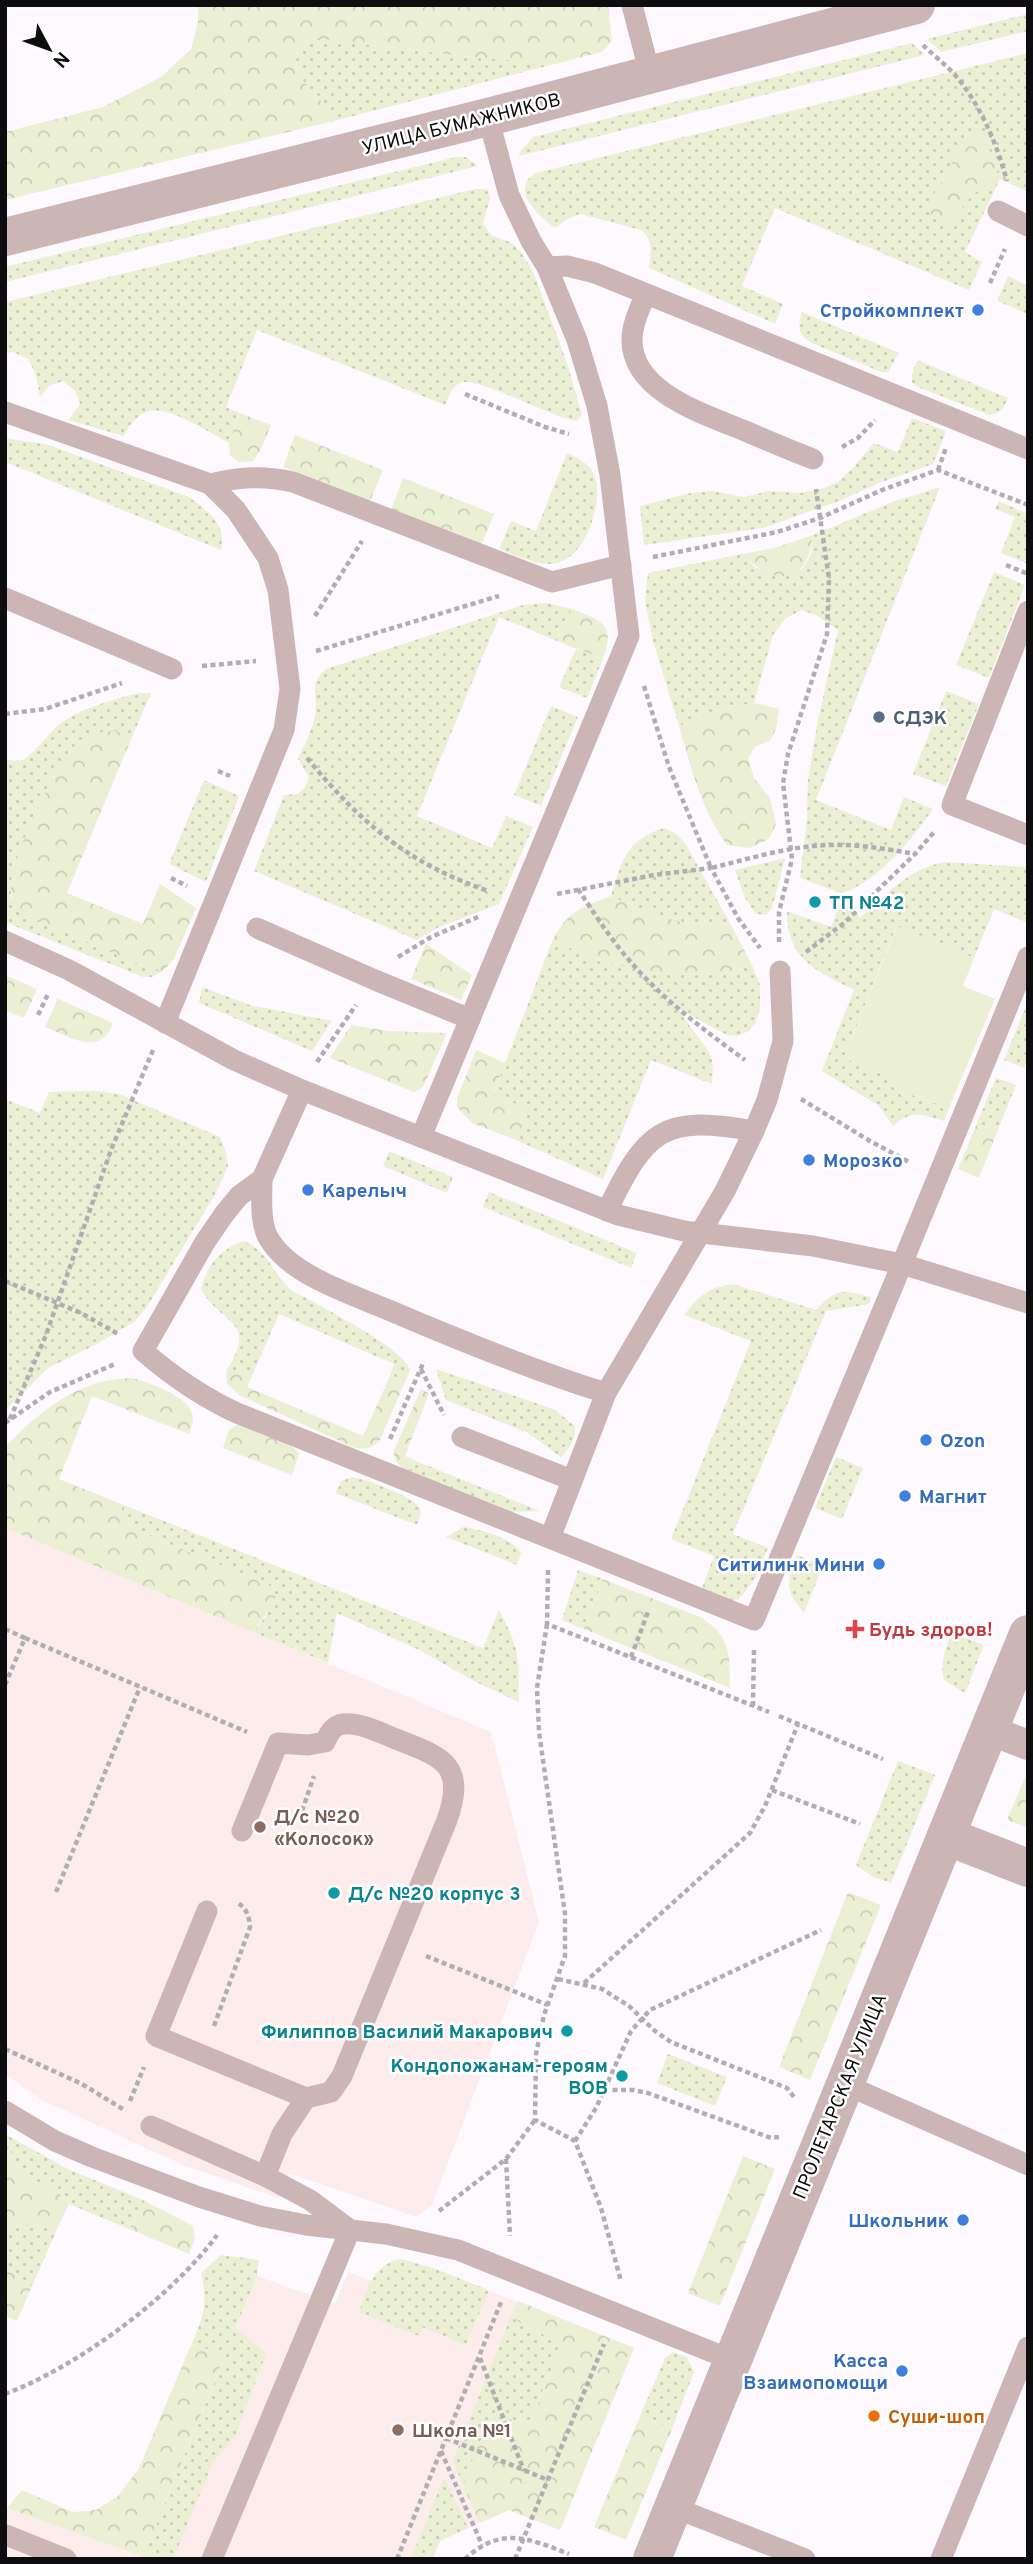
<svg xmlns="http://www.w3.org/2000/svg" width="1033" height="2564" font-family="Overpass,sans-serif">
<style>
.education{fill:#fdecec}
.grass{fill:url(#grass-dots)}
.forest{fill:url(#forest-crowns)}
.park{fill:#ebf0d5}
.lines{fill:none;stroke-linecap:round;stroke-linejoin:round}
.path{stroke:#b1aeb2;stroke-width:4.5;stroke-dasharray:5 3.5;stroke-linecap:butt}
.service{stroke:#ccb6b5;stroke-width:21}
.pedestrian{stroke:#ccb6b5;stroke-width:30}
.minor{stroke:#ccb6b5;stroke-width:38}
.tertiary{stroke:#ccb6b5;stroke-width:38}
.shop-dot{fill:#3f7fe0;stroke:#fff;stroke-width:2.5}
.service-dot{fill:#5c6f8a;stroke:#fff;stroke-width:2.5}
.culture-dot{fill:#0f9aa8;stroke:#fff;stroke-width:2.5}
.health-dot{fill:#e0444e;stroke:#fff;stroke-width:2.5}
.education-dot{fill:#8d6e63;stroke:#fff;stroke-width:2.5}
.food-dot{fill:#e8710a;stroke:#fff;stroke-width:2.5}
.labels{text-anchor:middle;stroke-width:5;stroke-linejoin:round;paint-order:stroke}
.street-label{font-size:19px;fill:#0d0c0e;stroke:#fff}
.shop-label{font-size:19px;font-weight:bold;fill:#366cbe;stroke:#fff;text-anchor:end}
.service-label{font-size:19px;font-weight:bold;fill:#4e5e75;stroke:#fff;text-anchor:start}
.culture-label{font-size:19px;font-weight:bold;fill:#0d838f;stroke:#fff;text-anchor:start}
.health-label{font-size:19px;font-weight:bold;fill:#be3a42;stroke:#fff;text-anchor:start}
.education-label{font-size:19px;font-weight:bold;fill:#785e54;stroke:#fff;text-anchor:start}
.food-label{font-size:19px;font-weight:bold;fill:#c56008;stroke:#fff;text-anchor:start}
</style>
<defs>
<pattern id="grass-dots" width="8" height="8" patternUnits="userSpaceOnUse" patternTransform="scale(1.75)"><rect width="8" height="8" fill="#ebf0d5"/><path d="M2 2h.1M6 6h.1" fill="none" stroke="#c8cdb6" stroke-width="1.8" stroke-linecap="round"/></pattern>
<pattern id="forest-crowns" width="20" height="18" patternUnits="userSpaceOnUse" patternTransform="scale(1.75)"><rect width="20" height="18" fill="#ebf0d5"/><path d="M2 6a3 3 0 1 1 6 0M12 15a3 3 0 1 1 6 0" fill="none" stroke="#c8cdb6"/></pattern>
</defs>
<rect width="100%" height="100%" fill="#fef9fe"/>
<!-- education -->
<g class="education">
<path d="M5,1528L491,1732L539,1922L432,2205L416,2217L289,2173L279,2198L185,2166L40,2099L5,2074Z"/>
<path d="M348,2272L469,2319L482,2288L634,2348L560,2530L509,2510L440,2541L433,2559H5V2508H7L143,2557L257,2276L335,2304Z"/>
</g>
<!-- grass -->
<g class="grass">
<path d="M1028,14V31L941,52L927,39Z"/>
<path d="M312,38L463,56L555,64L330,122L320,99L304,82L292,62L301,45Z"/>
<path d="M912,43L925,55L519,156L520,152L533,137Z"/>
<path d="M1028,53L1026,115L1028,118V192L1000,179L965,252L982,262L969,290L775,208L742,286L783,304L775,324L649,268C651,252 654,241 641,230L580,214L567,219L555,228C539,216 508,189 536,173Z"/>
<path d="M456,157H466L478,166L5,282V267Z"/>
<path d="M475,189H487L490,198L483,224L492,236L510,242L521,252L533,271L567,363L582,414L577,421C551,418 476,375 460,383C451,387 449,397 445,405L257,330L226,407L240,413L229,443C209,433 168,404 146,412C135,417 129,427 123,436L69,420L80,404L75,391L63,381L49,386L40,397L36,375L28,359L13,352L5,353V302Z"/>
<path d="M1008,276L1028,286V314L997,301Z"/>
<path d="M802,312L899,353L888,372H881L812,343C797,334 798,327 802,312Z"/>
<path d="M917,360L1008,398C1003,409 1001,413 989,415L918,387L912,382V375Z"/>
<path d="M912,418L946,431L933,464L879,483L839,501L763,528L644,545L640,506L690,493L712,491L744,497L769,491L801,493L824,488L838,482L852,469L874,443L898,452Z"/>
<path d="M5,438L49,445L189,497C208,511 227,524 221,550L5,462Z"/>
<path d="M567,453C578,458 591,464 595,477C604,503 584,563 551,564C533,564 516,555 499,549L511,521L536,531Z"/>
<path d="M940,487L816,800L891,830L904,797L933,809C910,841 881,879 843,893L860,918C886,895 909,868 945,862L1028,867V923L994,909L974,958L896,927L844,1058L884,1075L898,1090L949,1108L944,1121C921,1114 913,1109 893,1126L878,1105L822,1071L854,990C817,971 786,959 787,911L831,927L843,894L800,878L807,818L808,780L817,725L838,630L816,615L801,610L785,619L773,635L754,703L732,706L679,726L653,641L645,600L648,573L742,554L756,568L790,574L803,568L811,555L813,535L895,501Z"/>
<path d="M999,501L1028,514V564L1001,553L1015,517L995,509Z"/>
<path d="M994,572L1025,585L989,678L956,665Z"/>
<path d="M547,603L572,609L557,641L499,617L417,816L492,848L506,816L533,827L499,904L439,927L417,940L254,871L284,795L298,794L305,787L309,777L298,759C304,745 312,730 315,716C319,694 307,686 326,669L523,605Z"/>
<path d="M576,649L603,659L587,698L559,687Z"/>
<path d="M946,691L979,704L946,786L913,774Z"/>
<path d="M140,693H151L132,737L115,731L54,775L28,834L11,881V898L141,965L163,971L152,977H143L5,922V759C12,761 20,762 26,758C38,749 47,736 57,726C76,710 116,698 140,693Z"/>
<path d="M551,706L578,717L541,806L514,795Z"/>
<path d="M204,780L239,796L206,882L169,864Z"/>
<path d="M664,828L675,833L685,843L730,923C684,929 652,915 611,896C621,862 627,839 664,828Z"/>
<path d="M785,858L772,908L766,915L756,914L745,898L735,870Z"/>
<path d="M553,939C607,970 693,986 752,965L760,985V1007L756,1022L749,1031L737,1036L727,1035L679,1009C687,1027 709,1045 712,1061C714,1068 712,1077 712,1084L651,1060L603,1179L516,1140L528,1109L493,1095Z"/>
<path d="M202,987L250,1005L332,1021L312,1051L199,1003Z"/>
<path d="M1028,1001V1058L1024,1068L1004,1060Z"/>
<path d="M996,1078L1016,1085L997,1132L977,1123Z"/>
<path d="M95,1091L119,1094L220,1137L226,1152L228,1166L217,1191L147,1307L134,1322L97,1344L48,1368L5,1411V1099L40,1113L49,1092Z"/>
<path d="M389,1151L453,1177L447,1193L383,1166Z"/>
<path d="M489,1192L637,1253L631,1268L483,1207Z"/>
<path d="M244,1241C268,1251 273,1274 291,1290C316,1304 403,1347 410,1370L405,1382L390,1376L394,1364L279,1314L251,1378L238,1371H226C260,1319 220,1325 201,1289C208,1264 220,1249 244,1241Z"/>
<path d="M733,1284L816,1310C837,1287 843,1290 871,1297L869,1304L826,1311L733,1534L768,1548L755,1579L738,1600L722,1599L700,1593L714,1556L671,1539L751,1341L684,1315C700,1295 707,1288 733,1284Z"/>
<path d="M436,1369L553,1409L575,1426C576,1440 570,1447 561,1457L528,1433L446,1400Z"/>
<path d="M836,1457L863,1468L842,1519L815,1508Z"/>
<path d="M416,1461L540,1511L510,1512L411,1473Z"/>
<path d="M351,1477C364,1478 413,1496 420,1508C422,1514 419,1520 417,1525L335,1493L342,1481Z"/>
<path d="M121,1504L483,1648L499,1610C520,1649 519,1659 519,1702L478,1683L419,1650L337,1613L328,1663L253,1632L266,1616L275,1588L136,1530L123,1519Z"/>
<path d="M463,1527C477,1528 515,1539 521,1553L517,1565L446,1537Z"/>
<path d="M797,1555L823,1565L804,1613C784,1590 787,1583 797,1555Z"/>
<path d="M578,1570L603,1579L584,1629L562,1620Z"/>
<path d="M951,1633L984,1645L965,1693L944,1680C939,1663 946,1649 951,1633Z"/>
<path d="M898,1761L935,1775L891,1883L873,1877L856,1865Z"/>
<path d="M668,2054L727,2077L715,2106L657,2083Z"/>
<path d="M5,2134L68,2169L145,2201L129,2229L69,2204L57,2191L29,2180L18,2168L5,2140Z"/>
<path d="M59,2225L32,2286L5,2266V2233L16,2226Z"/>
<path d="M221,2255L259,2260L257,2276L236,2327L266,2354L236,2434L212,2464L175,2555L170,2559L143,2557L226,2354L191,2345C204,2316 208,2304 201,2273Z"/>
<path d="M401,2259L433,2268L489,2290L466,2345L422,2327L419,2336L359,2312C368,2288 373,2264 401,2259Z"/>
<path d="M511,2316L525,2326L562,2342L529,2424L486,2427L463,2486L453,2460Z"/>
<path d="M673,2352L687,2357L694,2372L672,2429L640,2416L665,2358Z"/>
<path d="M444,2477L468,2528L440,2541L433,2559H411Z"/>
</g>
<!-- forest -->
<g class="forest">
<path d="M198,5H608L612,41L602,52L555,64L463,56L312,38L301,45L292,62L304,82L320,99L330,122L5,200V132L103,107L161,77L191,49L198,22Z"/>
<path d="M969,133L979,135L987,145L998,171C991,185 979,188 969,199C961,208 957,218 947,226L937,221L928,210C932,190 940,188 948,172C958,153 952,150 969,133Z"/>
<path d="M240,413L271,425L260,451L253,461L240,462L230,456L229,443Z"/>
<path d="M295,435L383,470L370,501L283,467Z"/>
<path d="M403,478L494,514L481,546L391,510Z"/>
<path d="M813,535C808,586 774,586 742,554L774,548Z"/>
<path d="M572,609C602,621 616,624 603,659L557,641Z"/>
<path d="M754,703L779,709L776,729L770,741L756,746L748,758L754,778L770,798L776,824L769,839L750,848L727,845C701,810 691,767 679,726L732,706Z"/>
<path d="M115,731L132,737L67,893L143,924L160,884L196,908L174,959L163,971L141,965L20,913C14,902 10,895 11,882C14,854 59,752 83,738C92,732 104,732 115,731Z"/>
<path d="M611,896C653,915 684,929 730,923L752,965C693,986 607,970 553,939C570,909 581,908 611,896Z"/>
<path d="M426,944L472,975L461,1000L411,979Z"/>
<path d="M5,975L37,989L24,1018L5,1010Z"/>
<path d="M58,999L113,1023C100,1058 71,1037 45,1027Z"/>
<path d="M351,1025L388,1031L447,1033L425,1083L421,1089L414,1092L330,1058Z"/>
<path d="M476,1050L505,1063L493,1095L529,1109L516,1140L472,1123L457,1107V1098Z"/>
<path d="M977,1123L997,1132L979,1178L958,1169Z"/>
<path d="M226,1371H238L251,1378L247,1387L363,1436L390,1376L405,1382L380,1440C372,1449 366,1449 355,1448L241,1396L227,1384Z"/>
<path d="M131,1378C148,1382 185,1394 192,1413C195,1420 191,1428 189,1434L92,1396L59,1479L121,1504L123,1519L136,1530L275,1588V1601L253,1632L5,1528V1448L8,1444C42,1409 80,1379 131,1378Z"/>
<path d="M421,1389L429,1393L405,1456L416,1461L411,1473C401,1467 393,1463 394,1450Z"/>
<path d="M237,1425C254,1425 289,1440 299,1454L292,1475L223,1448L229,1430Z"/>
<path d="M603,1579L700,1617C731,1636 730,1654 730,1688L584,1629Z"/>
<path d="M1028,1770V1828L1007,1820Z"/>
<path d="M848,1892L881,1905L810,2080L779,2067Z"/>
<path d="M5,2140L18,2168L29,2180L57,2191L69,2204L59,2225L16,2226L5,2233Z"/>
<path d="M743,2156L775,2169L720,2306L688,2293Z"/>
<path d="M145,2201L193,2226L195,2239L189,2254L129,2229Z"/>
<path d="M5,2266L32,2286L17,2321L5,2316Z"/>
<path d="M518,2301L634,2348L560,2530L509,2510L480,2523L463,2486C469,2472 482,2425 496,2420C507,2416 519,2422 530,2424L562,2343L525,2326L511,2316Z"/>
<path d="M191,2345L226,2353L143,2557L7,2508L22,2490L73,2512L96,2510L118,2496L139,2468Z"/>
<path d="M640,2416L672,2429L626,2540L594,2527Z"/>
</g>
<!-- park -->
<path class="park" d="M897,926L974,958L963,986L995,999L949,1108L898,1090L884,1075L844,1058Z"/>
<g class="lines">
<!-- path -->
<g class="path">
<path d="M923,45C933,55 945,64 955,75C980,104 997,144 1007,181"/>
<path d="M990,283L1005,249"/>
<path d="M465,394L545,427L569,434"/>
<path d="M842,447L858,438L875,420"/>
<path d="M938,470L946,448"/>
<path d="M653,557L777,532L820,518L882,490L938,470L1028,505"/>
<path d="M1006,565L1028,574"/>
<path d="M315,616L362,541"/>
<path d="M316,651L499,596"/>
<path d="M202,666L256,661"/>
<path d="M644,686L669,767L711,868C749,859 789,846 829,845C858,844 887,849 915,854"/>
<path d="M5,714L45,709L122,683"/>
<path d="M307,758C361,823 407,863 488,891"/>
<path d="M218,771L230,776"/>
<path d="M171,878L187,886"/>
<path d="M578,889C594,913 610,938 629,960C662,999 704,1030 745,1060"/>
<path d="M557,894L654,875L711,868L738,918L760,948"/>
<path d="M779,942V912L792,859L783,783L788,754L827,634L829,579L816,489"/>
<path d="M806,952L844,923L915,854L934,832"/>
<path d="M398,957L431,937L478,917"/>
<path d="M38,1015L48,994"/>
<path d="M317,1062L356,1005"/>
<path d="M801,1099L870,1141L911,1163"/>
<path d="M5,1281L81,1313L118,1334"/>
<path d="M421,1369L444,1415"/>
<path d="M10,1419L46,1335L111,1150L153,1050"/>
<path d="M5,1423L50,1392L115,1364"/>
<path d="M390,1439L424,1361"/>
<path d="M548,1570L547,1624L769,1712"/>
<path d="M547,1624L537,1688L539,1732L565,1914V1956L544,2015L536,2054L535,2120L575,2141L601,2208L621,2281"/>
<path d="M5,1629L25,1638L5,1685"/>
<path d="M25,1638L247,1732"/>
<path d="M631,1657L648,1612"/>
<path d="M753,1706L754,1649"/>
<path d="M779,1716L883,1759"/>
<path d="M772,1790L860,1824"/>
<path d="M302,1811L314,1776"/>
<path d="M56,1892L140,1687"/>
<path d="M426,1956L548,2005"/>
<path d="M558,1979L602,1989L629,2006L655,2031L671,2042L787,2088L794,2097"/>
<path d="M584,1983L750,1833L765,1806L798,1724"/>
<path d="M214,2026L250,1927C249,1916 247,1909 237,1902"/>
<path d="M5,2049L82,2084L126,2111"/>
<path d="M604,2090H633L648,2093L771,2138L779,2137"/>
<path d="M130,2101L144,2067"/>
<path d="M575,2141L596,2108L631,2031L650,2010L821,1930"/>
<path d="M506,2159L510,2236"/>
<path d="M439,2211L506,2159L535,2120"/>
<path d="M480,2358L524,2471"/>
<path d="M5,2394C77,2367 172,2297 217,2235"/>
<path d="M446,2438L548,2480"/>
<path d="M441,2451L482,2545"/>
<path d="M397,2559L501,2302"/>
<path d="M465,2559C501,2526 528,2538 569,2554"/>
<path d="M515,2559L604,2344"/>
</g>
<!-- service -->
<g class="service">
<path d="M632,5L650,74"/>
<path d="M488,117L509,195L531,241L547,267L567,266L595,273L1028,449"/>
<path d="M998,211L1028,226"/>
<path d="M646,294C640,308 632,324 632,340C632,392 704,414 743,430C766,440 789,450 813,459"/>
<path d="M5,412L210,484L236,510L268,558L278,590L290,689L284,730L165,1023"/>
<path d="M210,484C239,477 263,475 293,482L552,582L621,565"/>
<path d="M5,598L172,669"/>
<path d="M1028,611L952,805L1028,835"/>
<path d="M257,928L375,980L470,1019"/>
<path d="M5,941L69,970L234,1060L302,1090L618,1215L684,1231L813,1246L902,1264L1028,957"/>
<path d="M754,1131L767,1100L783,1041L780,971"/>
<path d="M421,1137L629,636L610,475L597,406L577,340L547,267"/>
<path d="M262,1179L302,1090"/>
<path d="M606,1393L725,1191L754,1131C663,1114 646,1130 607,1211"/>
<path d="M462,1437L572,1480"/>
<path d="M550,1538L606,1393C532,1370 461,1341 391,1311C354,1295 294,1277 271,1242C259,1226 262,1199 262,1179L239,1196L225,1213L205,1242L143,1351C172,1376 202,1397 237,1413L754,1620L902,1264L1028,1303"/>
<path d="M242,1831L278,1743L308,1745L325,1742C329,1734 333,1725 343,1724C358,1722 377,1731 391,1737C438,1756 468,1761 447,1820L342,2076L331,2092L306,2098"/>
<path d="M207,1911L156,2036L306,2098L282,2134L265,2176"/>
<path d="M844,2084L1028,2165"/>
<path d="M5,2111L55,2141L92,2157L199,2197L260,2216L306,2225L386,2234L458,2250L732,2360"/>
<path d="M151,2126L265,2176L310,2200L350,2230L212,2559"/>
<path d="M673,2507L805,2559"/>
<path d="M6,2535L66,2559"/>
<path d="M941,2559L1028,2347"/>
</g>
<!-- pedestrian -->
<path class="pedestrian" d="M989,1730L1028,1745"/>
<!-- minor -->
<path class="minor" d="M946,1836L1028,1868"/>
<!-- tertiary -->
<g class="tertiary">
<path d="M5,237L488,117L916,5"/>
<path d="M652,2559L1028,1634"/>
</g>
</g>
<!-- markers -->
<g class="shop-dot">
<circle cx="978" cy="310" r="7"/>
<circle cx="809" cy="1160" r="7"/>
<circle cx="308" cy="1190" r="7"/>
<circle cx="926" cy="1440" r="7"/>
<circle cx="905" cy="1496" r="7"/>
<circle cx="879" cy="1564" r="7"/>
<circle cx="963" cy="2220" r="7"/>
<circle cx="902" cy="2371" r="7"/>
</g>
<circle class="service-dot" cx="879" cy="717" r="7"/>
<g class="culture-dot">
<circle cx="815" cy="902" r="7"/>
<circle cx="334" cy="1893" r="7"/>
<circle cx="567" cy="2031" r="7"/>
<circle cx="622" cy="2076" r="7"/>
</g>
<path class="health-dot" d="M851.5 1618.5h7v7h7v7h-7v7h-7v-7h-7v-7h7z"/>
<g class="education-dot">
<circle cx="260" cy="1827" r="7"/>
<circle cx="398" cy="2430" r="7"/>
</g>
<circle class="food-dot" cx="874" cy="2416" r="7"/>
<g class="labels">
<!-- street labels -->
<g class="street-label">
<text transform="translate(461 123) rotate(-14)" y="7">УЛИЦА БУМАЖНИКОВ</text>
<text transform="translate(839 2096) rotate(-68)" y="7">ПРОЛЕТАРСКАЯ УЛИЦА</text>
</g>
<!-- shop labels -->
<g class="shop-label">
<text x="964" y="317">Стройкомплект</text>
<text x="823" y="1167" text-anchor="start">Морозко</text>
<text x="322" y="1197" text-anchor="start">Карелыч</text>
<text x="940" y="1447" text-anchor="start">Ozon</text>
<text x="919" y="1503" text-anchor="start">Магнит</text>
<text x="865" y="1571">Ситилинк Мини</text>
<text x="949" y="2227">Школьник</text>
<text x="888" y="2367">Касса<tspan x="888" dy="22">Взаимопомощи</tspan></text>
</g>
<!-- service labels -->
<g class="service-label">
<text x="893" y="724">СДЭК</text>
</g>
<!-- culture labels -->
<g class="culture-label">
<text x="829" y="909">ТП №42</text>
<text x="348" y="1900">Д/с №20 корпус 3</text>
<text x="553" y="2038" text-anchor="end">Филиппов Василий Макарович</text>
<text x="608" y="2072" text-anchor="end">Кондопожанам-героям<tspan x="608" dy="22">ВОВ</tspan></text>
</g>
<!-- health labels -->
<g class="health-label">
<text x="869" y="1636">Будь здоров!</text>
</g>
<!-- education labels -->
<g class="education-label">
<text x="274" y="1823">Д/с №20<tspan x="274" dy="22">«Колосок»</tspan></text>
<text x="412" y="2437">Школа №1</text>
</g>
<!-- food labels -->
<g class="food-label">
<text x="888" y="2423">Суши-шоп</text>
</g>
</g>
<!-- border -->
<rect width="1033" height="2564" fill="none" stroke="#0d0c0e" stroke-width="14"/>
<!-- north arrow -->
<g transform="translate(49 49) rotate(131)" stroke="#ffffff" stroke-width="5" paint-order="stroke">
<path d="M0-5L12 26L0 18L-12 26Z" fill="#0d0c0e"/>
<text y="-10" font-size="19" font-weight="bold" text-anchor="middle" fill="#0d0c0e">N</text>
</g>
</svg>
